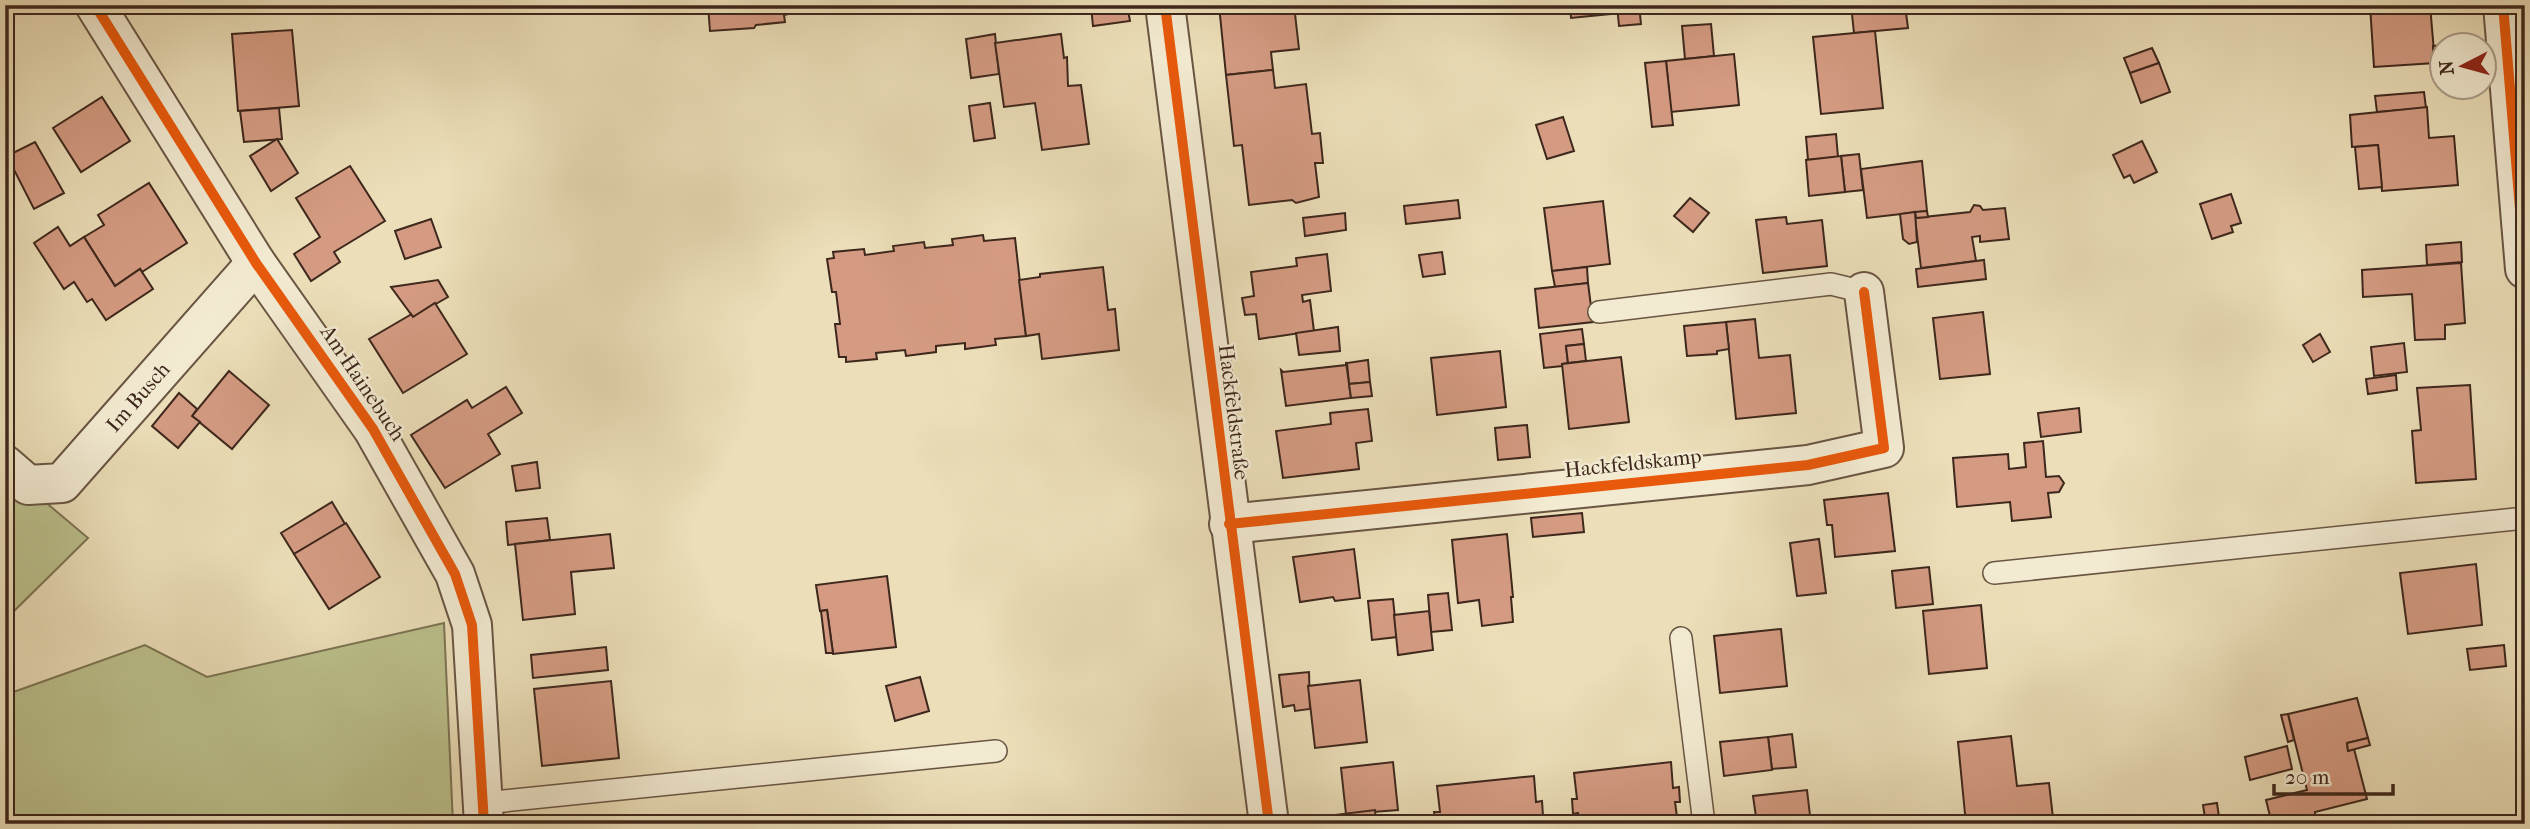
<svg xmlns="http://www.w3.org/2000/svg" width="2530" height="829" font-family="'IM FELL French Canon',serif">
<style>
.green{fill:#bbc08c;stroke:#7c7454;stroke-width:2}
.building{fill:#d49b82;stroke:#3e271c;stroke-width:2}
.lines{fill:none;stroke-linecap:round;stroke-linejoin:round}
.service-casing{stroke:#695543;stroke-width:24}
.minor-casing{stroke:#695543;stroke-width:42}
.service{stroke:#f2ead1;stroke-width:21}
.minor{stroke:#f2ead1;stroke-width:38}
.cycleway-casing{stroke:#f2ead1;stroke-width:15}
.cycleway{stroke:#e8590c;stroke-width:10}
.labels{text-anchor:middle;stroke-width:5;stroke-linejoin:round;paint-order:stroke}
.street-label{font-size:21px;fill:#3e271c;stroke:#f2ead1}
</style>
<rect width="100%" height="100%" fill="#ebdeb8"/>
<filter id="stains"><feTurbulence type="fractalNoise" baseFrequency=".00286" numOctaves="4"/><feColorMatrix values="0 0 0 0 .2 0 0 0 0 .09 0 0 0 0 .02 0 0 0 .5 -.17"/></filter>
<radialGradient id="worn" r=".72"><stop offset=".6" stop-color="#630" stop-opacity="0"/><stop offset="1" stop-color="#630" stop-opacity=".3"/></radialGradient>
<!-- green -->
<g class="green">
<path d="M5,468L88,538L5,620Z"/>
<path d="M444,623L453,824H5V695L145,645L207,677Z"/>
</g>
<!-- building -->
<g class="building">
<path d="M5,5H23L5,17Z"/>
<path d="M708,5H792L793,13L784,15L785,22L756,25L754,28L710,31Z"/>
<path d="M1127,5L1130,21L1093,26L1091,6Z"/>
<path d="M1219,5H1294L1299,49L1271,52L1273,70L1226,75Z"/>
<path d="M1570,5H1609L1610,14L1571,18Z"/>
<path d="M1617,5H1639L1641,24L1619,26Z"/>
<path d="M1851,5H1905L1908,28L1854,33Z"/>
<path d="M2370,5H2430L2435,63L2374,67Z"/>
<path d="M1711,24L1714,56L1685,59L1682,26Z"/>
<path d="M292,30L299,106L238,111L232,34Z"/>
<path d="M1875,31L1883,108L1821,114L1813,37Z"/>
<path d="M995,34L999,74L971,78L966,39Z"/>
<path d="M1061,34L1064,58L1067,57L1068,86L1081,85L1089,144L1042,150L1035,103L1004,107L995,43Z"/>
<path d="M2462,44L2442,46V74L2434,75L2433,46Z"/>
<path d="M2152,48L2159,63L2130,73L2124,58Z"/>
<path d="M1734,54L1739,105L1671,112L1666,61Z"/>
<path d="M1666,61L1673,125L1652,127L1645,63Z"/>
<path d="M2159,63L2170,92L2141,103L2130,73Z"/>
<path d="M1273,70L1275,88L1306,84L1312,134L1320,133L1323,163H1315L1319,197L1296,203L1292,200L1249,205L1242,145L1234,146L1226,75Z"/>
<path d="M2424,92L2426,108L2377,112L2375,96Z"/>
<path d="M102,97L130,141L81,172L53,128Z"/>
<path d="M990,103L995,138L974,141L969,106Z"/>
<path d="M2427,107L2429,138L2454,136L2458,185L2382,191L2378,145L2352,147L2350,115Z"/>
<path d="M279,108L282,139L244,142L240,111Z"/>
<path d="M1563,117L1574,151L1547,159L1536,125Z"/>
<path d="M1836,134L1838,157L1808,160L1806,137Z"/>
<path d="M277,139L298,173L271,191L250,156Z"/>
<path d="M2142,141L2157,172L2134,183L2130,175L2124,178L2113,155Z"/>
<path d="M35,142L64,193L34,209L7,156Z"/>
<path d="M2378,145L2382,187L2359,189L2355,147Z"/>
<path d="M1859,154L1863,190L1845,192L1841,156Z"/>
<path d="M1841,156L1845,192L1809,196L1806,160Z"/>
<path d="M1922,161L1927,211L1867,218L1861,169Z"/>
<path d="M350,166L385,221L334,252L340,262L311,281L294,254L320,237L296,198Z"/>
<path d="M149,183L187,243L142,272L140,269L115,286L84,237L104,225L98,215Z"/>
<path d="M2231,194L2241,223L2231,226L2233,232L2212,239L2200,204Z"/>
<path d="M1690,198L1709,213L1693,232L1674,216Z"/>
<path d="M1458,200L1460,218L1406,224L1404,206Z"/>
<path d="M1603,201L1610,264L1552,271L1544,208Z"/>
<path d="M1974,205L1980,206L1983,210L2005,208L2009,239L1980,242V236L1972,237L1976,261L1921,268L1915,218L1970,212Z"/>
<path d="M1927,211L1928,217L1916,218L1915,212Z"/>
<path d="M1915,212L1917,242L1909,244L1903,239L1900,214Z"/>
<path d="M1345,213L1346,230L1305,236L1303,218Z"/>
<path d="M1786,217L1787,224L1822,220L1827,266L1763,273L1756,220Z"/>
<path d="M431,219L441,247L405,259L395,231Z"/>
<path d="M58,227L70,246L84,237L115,286L140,269L153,289L106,320L92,299L87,302L74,282L64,289L34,243Z"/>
<path d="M983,235L984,241L1015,238L1026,336L995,339L996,345L965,349V343L936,346V352L906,356L905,350L876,353L877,359L846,362V357H839L835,324H840L836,292H832L827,259L834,258L833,252L864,249L865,255L894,251L893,246L924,242L925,248L953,245L952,239Z"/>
<path d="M2461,242L2462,262L2427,265L2426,245Z"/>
<path d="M1442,252L1445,274L1423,277L1419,255Z"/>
<path d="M1327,254L1331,291L1302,295L1303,302L1310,300L1314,331L1259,339L1256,314L1245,315L1242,298L1254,296L1251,272L1297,266L1296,258Z"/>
<path d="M1984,260L1986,279L1918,287L1916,269Z"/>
<path d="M2461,263L2465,323L2445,325V339L2415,340L2412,294L2363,297L2362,270Z"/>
<path d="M1103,267L1108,310L1115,309L1119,350L1042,359L1039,334L1026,336L1019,280L1040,277V274Z"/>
<path d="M1587,267L1588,283L1555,287L1552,271Z"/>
<path d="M438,280L448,297L413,317L391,287Z"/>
<path d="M1588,283L1593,322L1539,328L1535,289Z"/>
<path d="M435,303L467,354L403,393L369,339L410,315L411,314L413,317Z"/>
<path d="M1983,312L1990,374L1940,379L1933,318Z"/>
<path d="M1755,319L1759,358L1790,355L1796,413L1736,419L1726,322Z"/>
<path d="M1726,322L1729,349L1717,351V354L1687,356L1684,326Z"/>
<path d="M1338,327L1340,351L1299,355L1296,333Z"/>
<path d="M1582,329L1584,344L1566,346L1568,363L1562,364V366L1544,368L1540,334Z"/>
<path d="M2320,334L2330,352L2313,362L2303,345Z"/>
<path d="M2404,343L2407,372L2374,376L2371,347Z"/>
<path d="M1584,344L1586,361L1568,363L1566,346Z"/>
<path d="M1500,351L1506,407L1437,415L1431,358Z"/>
<path d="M1621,357L1629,422L1569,429L1562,364Z"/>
<path d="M1368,360L1370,382L1349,384L1347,363Z"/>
<path d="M1346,362L1351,398L1286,406L1281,370L1283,372L1346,365Z"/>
<path d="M229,371L269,405L232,449L192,416Z"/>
<path d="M2396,375L2397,390L2368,394L2366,379Z"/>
<path d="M1370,382L1372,396L1351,398L1349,384Z"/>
<path d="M2470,385L2476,479L2416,483L2412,431L2421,430L2417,388Z"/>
<path d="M506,387L522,413L488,434L500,454L445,488L411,435L467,400L472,408Z"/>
<path d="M179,393L197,409L192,416L200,422L178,448L152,426Z"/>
<path d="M2079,408L2081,432L2041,437L2038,413Z"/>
<path d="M1368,409L1372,441L1356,443L1359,469L1283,478L1276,431L1331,424L1330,413Z"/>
<path d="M1527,425L1530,457L1498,460L1495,428Z"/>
<path d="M2043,441L2046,477L2059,476L2064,483L2059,492L2048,493L2051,517L2012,521L2010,502L1957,507L1953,458L2008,454L2009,469L2026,467L2024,443Z"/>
<path d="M537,462L540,488L516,491L512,466Z"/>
<path d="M1888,493L1895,551L1835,557L1832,525H1827L1824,500Z"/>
<path d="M332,502L345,524L294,554L281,533Z"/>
<path d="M1582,513L1584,532L1533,537L1531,518Z"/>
<path d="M547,518L550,540L508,545L506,522Z"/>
<path d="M346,523L380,577L329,609L294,554Z"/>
<path d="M610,534L614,568L571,572L575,614L523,620L515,544Z"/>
<path d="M1507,534L1513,597H1511L1513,622L1482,626L1479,600L1458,603L1452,540Z"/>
<path d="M1819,539L1826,593L1797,596L1790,543Z"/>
<path d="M1354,549L1360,598L1335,601L1333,597L1300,602L1293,557Z"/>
<path d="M2476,564L2482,625L2408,634L2400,573Z"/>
<path d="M1929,567L1933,604L1896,608L1892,571Z"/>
<path d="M887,576L896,647L833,654L827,610L820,611L816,585Z"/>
<path d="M1448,593L1452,630L1431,632L1428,595Z"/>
<path d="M1393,599L1397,637L1372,640L1368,601Z"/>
<path d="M1981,605L1987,668L1929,674L1923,611Z"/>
<path d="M827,610L833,653H826L821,611Z"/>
<path d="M1429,611L1433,650L1398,655L1394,615Z"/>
<path d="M1781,629L1787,686L1720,693L1714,636Z"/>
<path d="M2504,645L2506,666L2470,670L2467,649Z"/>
<path d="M606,647L608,670L533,678L531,655Z"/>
<path d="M1309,672L1310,709L1295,711L1294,705L1283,707L1279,675Z"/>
<path d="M920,677L929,711L895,721L886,686Z"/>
<path d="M1360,680L1367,742L1315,748L1308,686Z"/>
<path d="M611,681L619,758L542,766L534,689Z"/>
<path d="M2357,698L2368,738L2347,743L2348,751L2354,749L2367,799L2315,812V818L2290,824H2272L2266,800L2307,790L2288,714Z"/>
<path d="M2288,714L2294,740L2288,742L2281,715Z"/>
<path d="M1792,734L1796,767L1772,769L1768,737Z"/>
<path d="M2011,736L2017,786L2049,783L2053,818L2020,822V824H1966L1958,742Z"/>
<path d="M1768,737L1772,770L1724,776L1720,742Z"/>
<path d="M2368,738L2370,745L2348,751L2347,743Z"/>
<path d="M2287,746L2292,769L2250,780L2245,757Z"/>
<path d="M1393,762L1398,810L1346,814L1341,768Z"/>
<path d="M1671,762L1673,788L1679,787L1680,802H1675L1678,824H1580L1578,813L1573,814L1572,799H1577L1574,773Z"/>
<path d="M1534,776L1536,802L1542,801L1543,816H1539V824H1436L1434,812H1440L1437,786Z"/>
<path d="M1807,790L1811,824H1757L1753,796Z"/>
<path d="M2217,803L2220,824H2206L2203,805Z"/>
<path d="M1375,810L1376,824H1335L1334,815Z"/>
</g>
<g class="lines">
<!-- service casing -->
<g class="service-casing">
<g id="service">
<path d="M1599,312L1831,284L1864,292"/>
<path d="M1994,573L2525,518"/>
<path d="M1681,638L1704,824"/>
<path d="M484,803L996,751"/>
</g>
</g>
<!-- minor casing -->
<g class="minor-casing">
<g id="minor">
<path d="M95,5L256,263L373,429L455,574L472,625L484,824"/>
<path d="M1165,5L1269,824"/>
<path d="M2503,5L2525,269"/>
<path d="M5,465L28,485L62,483L256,263"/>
<path d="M1229,524L1808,465L1884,448L1864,292"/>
</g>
</g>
<!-- service -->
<use href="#service" class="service"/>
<!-- minor -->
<use href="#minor" class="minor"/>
<!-- cycleway casing -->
<g class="cycleway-casing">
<g id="cycleway">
<path d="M95,5L256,263L373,429L455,574L472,625L484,824"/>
<path d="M1165,5L1269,824"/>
<path d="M2503,5L2525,269"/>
<path d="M1229,524L1808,465L1884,448L1864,292"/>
</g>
</g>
<!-- cycleway -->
<use href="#cycleway" class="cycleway"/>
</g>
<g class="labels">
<!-- street labels -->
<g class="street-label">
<text transform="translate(363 383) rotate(56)" y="7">Am Hainebuch</text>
<text transform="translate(138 397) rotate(-49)" y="7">Im Busch</text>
<text transform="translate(1234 412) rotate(83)" y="7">Hackfeldstraße</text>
<text transform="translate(1633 463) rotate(-6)" y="7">Hackfeldskamp</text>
</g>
</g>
<!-- margin -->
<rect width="2530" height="829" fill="none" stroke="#ebdeb8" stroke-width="28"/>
<rect x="7" y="7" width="2516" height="815" fill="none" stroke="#3e271c" stroke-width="3.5"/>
<rect x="14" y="14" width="2502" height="801" fill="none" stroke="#3e271c" stroke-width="2"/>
<!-- north arrow -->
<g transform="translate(2463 66) rotate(264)"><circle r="33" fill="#f2ead1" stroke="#aa9c89" stroke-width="2"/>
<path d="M0-5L12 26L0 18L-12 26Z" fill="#8f2418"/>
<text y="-10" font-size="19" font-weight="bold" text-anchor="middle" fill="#3e271c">N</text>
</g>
<!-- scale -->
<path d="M2274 784v10h119v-10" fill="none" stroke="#3e271c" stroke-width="3.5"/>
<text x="2285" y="784" font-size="21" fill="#3e271c" stroke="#f2ead1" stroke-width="5" paint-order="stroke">20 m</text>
<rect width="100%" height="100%" filter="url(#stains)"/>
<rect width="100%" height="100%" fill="url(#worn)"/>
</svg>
